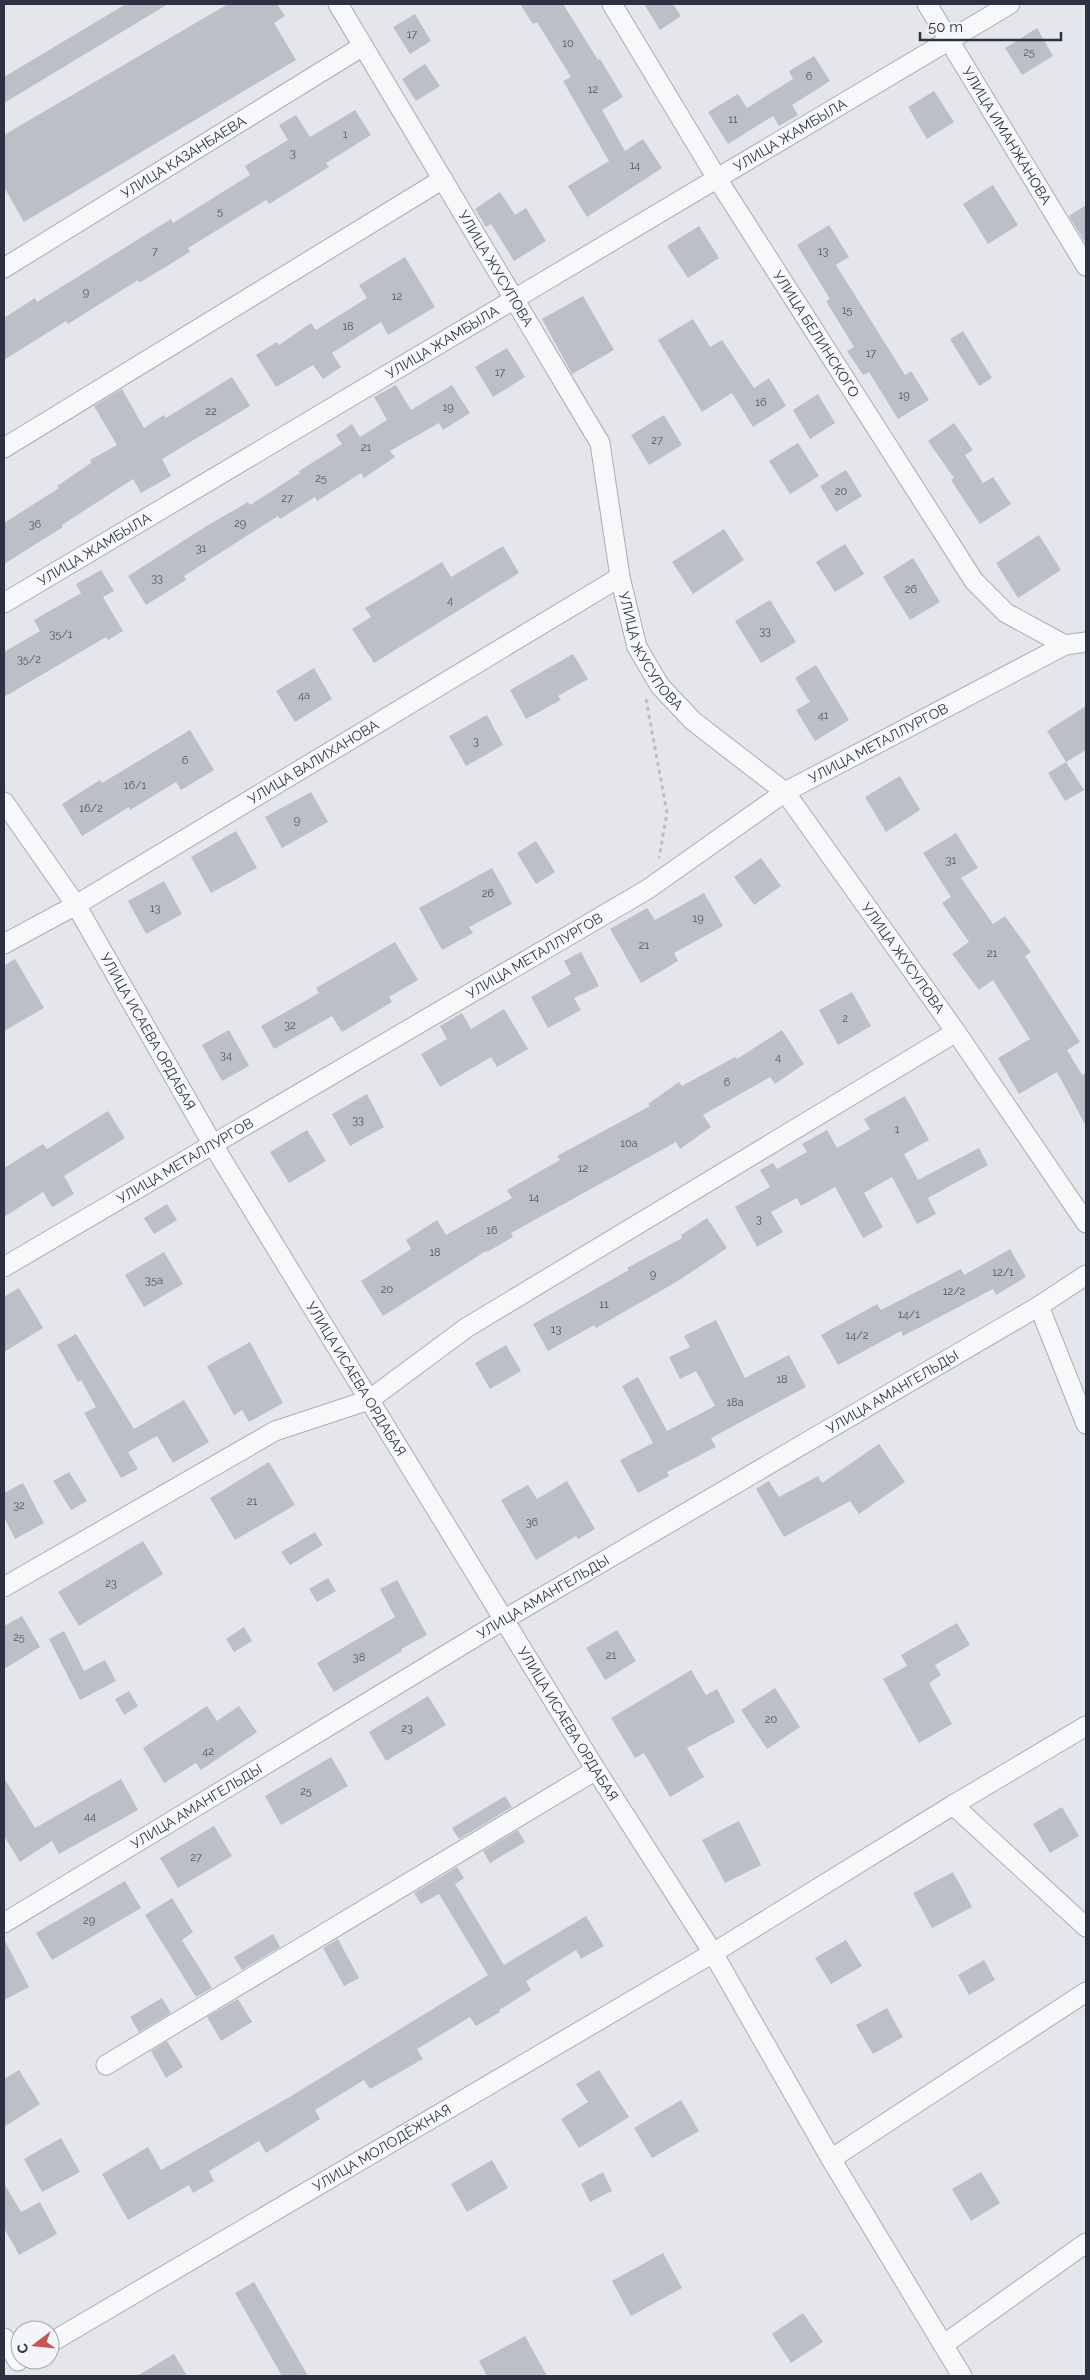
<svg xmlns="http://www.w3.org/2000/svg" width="1090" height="2380" font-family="Raleway,sans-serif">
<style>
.building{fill:#bcbfc8}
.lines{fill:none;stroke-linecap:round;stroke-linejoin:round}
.minor-casing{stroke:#aaacb5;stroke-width:21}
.path{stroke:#babdc3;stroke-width:3;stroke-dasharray:4 4;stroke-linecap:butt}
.minor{stroke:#f7f8fa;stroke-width:19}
.labels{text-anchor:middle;stroke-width:5;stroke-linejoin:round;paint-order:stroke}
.number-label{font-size:11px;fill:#515564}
.street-label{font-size:14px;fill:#2d3242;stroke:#f4f5f8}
</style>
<rect width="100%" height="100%" fill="#e5e6eb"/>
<!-- building -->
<g class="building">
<path d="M126,4H168L4,103V77Z"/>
<path d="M228,4H277L285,16L274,23L296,60L24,222L4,187V135Z"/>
<path d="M520,4H563L598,60L600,59L623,97L602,110L625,151L643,139L662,168L587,217L568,186L609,161L563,81L571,77L537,22L533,24Z"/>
<path d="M644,4H673L681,16L660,30Z"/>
<path d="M415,14L431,41L410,54L393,27Z"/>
<path d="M1037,28L1053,56L1022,75L1005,48Z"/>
<path d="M814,56L830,81L792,105L798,115L779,126L773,116L728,144L708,112L738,94L747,108L793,79L789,71Z"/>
<path d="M425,64L440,86L416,101L402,79Z"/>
<path d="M934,91L954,122L927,139L908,107Z"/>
<path d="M355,110L371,135L326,163L329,167L269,204L266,200L188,248L190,252L139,283L138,280L68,324L66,321L4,360V318L35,298L37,302L171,219L173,223L250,175L245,166L288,140L279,125L296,115L310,137Z"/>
<path d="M993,185L1018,225L988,244L963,204Z"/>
<path d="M500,192L515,215L526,208L546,241L514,261L491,224L486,227L475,209Z"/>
<path d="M1086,205V244L1069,216Z"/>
<path d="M829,225L849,257L836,265L905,375L911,371L929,400L898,419L869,372L863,375L847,351L854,347L826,301L830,299L797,245Z"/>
<path d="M699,226L719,258L688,278L667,246Z"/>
<path d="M405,257L435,307L388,335L381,322L332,353L341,367L323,379L313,365L276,387L256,355L277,342L279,345L311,323L316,330L367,298L359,285Z"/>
<path d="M583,296L614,350L572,374L542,319Z"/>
<path d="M693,319L710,347L722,340L754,388L769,378L786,406L753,427L732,393L702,412L658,340Z"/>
<path d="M963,331L992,378L979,386L950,339Z"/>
<path d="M507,348L525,377L493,397L475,367Z"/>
<path d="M232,377L250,406L162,459L171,476L141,493L133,479L62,525L63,527L4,564V523L59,488L57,486L91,463L90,460L117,445L94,406L122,389L144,428L164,415L166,418Z"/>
<path d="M396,385L411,410L452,385L470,413L443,430L439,423L390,451L395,457L364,478L361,473L317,501L315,497L280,519L278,516L184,576L186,580L146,605L128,576L205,527L248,502L250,505L300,473L299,471L342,444L336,435L352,424L360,437L387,420L374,397Z"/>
<path d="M818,394L835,423L810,439L793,410Z"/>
<path d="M664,415L682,445L649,465L631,435Z"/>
<path d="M954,423L973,450L965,455L983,483L993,477L1011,504L980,524L951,480L954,478L928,441Z"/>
<path d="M798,443L819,476L790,494L769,461Z"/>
<path d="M846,470L862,496L836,512L820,486Z"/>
<path d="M724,529L744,560L693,594L672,562Z"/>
<path d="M1039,535L1061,570L1018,598L996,563Z"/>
<path d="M845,544L864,574L835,592L816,562Z"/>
<path d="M503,546L519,573L374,663L352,629L371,617L365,608L442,562L451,577Z"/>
<path d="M913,558L940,602L910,620L883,577Z"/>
<path d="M101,570L114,591L103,597L123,631L108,640L106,637L4,697V652L40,631L34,620L81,593L76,584Z"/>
<path d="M770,600L796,642L761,663L735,621Z"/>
<path d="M573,654L588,679L558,696L561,700L526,719L510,690Z"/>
<path d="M816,665L849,720L815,741L796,710L810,702L795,678Z"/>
<path d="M314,668L332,699L295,722L276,691Z"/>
<path d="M1086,706V750L1066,762L1047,731Z"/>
<path d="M487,715L503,745L466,766L449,736Z"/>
<path d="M190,730L214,770L181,790L176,782L130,810L129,807L82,836L62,804L100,780L102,783Z"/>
<path d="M1066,762L1084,790L1065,801L1048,773Z"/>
<path d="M900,776L920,810L886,832L865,797Z"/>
<path d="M311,792L328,822L282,848L265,817Z"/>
<path d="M236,831L257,868L211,893L191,857Z"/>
<path d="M956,833L978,868L961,878L993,924L1005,916L1031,952L1025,956L1080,1042L1067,1050L1082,1075L1086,1073V1126L1057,1072L1019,1094L998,1058L1030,1039L993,980L979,990L952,954L969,942L942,903L951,897L923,853Z"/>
<path d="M536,841L555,872L536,884L517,853Z"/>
<path d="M761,858L781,886L754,905L734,877Z"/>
<path d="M492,868L512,904L469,927L473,933L442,950L419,908Z"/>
<path d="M164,881L182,914L146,934L128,901Z"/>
<path d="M704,893L723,926L674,953L678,961L641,983L610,929L647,908L655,920Z"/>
<path d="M395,942L418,980L389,997L392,1002L342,1032L332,1016L274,1049L261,1026L319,993L316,988Z"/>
<path d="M581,952L599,986L574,998L581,1010L548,1028L531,997L571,974L564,961Z"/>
<path d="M15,959L44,1008L4,1031V966Z"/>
<path d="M852,992L871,1026L838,1045L819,1010Z"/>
<path d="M504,1009L528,1049L497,1067L491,1057L440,1087L421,1054L447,1039L440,1026L462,1013L471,1029Z"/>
<path d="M229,1030L249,1066L222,1081L202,1045Z"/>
<path d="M782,1030L804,1064L775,1084L770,1077L703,1115L711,1127L680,1149L676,1142L511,1233L513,1237L487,1252L486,1251L383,1316L361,1281L411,1249L406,1240L437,1220L446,1235L512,1198L507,1190L560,1160L557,1156L650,1106L648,1104L679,1082L682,1086L735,1057L737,1059Z"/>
<path d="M367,1094L384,1127L350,1146L332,1114Z"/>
<path d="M905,1096L929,1140L904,1154L918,1180L979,1148L988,1165L928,1198L936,1214L917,1224L892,1177L864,1193L883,1227L863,1238L835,1187L801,1206L797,1198L771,1212L783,1232L757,1247L735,1207L770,1187L760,1170L773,1163L777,1169L807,1152L802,1144L827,1130L837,1148L870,1129L864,1119Z"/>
<path d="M108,1111L125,1138L64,1176L74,1194L52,1207L43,1192L4,1217V1168L43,1144L47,1149Z"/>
<path d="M307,1130L326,1161L289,1183L270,1152Z"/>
<path d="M167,1204L177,1220L154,1234L144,1218Z"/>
<path d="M707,1218L727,1248L678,1281L629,1309L596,1328L594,1325L548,1351L533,1324L629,1270L627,1268L682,1238L681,1235Z"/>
<path d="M1010,1249L1026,1277L996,1295L993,1289L903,1336L901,1331L838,1365L821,1335L877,1304L881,1310L961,1269L964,1275Z"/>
<path d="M164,1252L183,1284L144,1307L125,1275Z"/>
<path d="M19,1288L43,1328L4,1352V1297Z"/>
<path d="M716,1320L745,1378L789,1355L806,1387L711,1438L716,1447L667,1472L669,1476L638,1493L620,1460L653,1443L622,1386L638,1377L667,1431L715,1406L696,1371L680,1379L669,1357L690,1347L684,1336Z"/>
<path d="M76,1334L134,1429L184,1400L209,1442L173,1463L157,1436L128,1452L138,1469L121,1478L84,1413L96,1407L81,1380L78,1382L57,1345Z"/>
<path d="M250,1342L283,1403L249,1422L242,1410L234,1415L207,1366Z"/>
<path d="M506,1345L521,1371L490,1389L475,1363Z"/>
<path d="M879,1444L905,1482L859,1514L850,1501L784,1537L756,1489L769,1481L779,1497L818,1476L822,1483Z"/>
<path d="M269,1462L295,1505L235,1540L210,1498Z"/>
<path d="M69,1472L87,1501L71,1510L53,1481Z"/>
<path d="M567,1481L595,1529L578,1539L576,1536L536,1560L501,1500L528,1485L537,1499Z"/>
<path d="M23,1483L44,1523L15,1539L4,1517V1493Z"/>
<path d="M315,1532L323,1545L290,1565L281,1552Z"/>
<path d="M143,1541L163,1574L79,1626L58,1592Z"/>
<path d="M328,1578L336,1591L317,1602L309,1589Z"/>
<path d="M397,1580L427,1635L401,1649L402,1651L334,1692L317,1663L395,1617L380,1589Z"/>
<path d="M22,1616L40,1647L4,1669V1626Z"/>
<path d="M957,1623L970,1645L935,1665L941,1675L929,1683L952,1724L919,1743L883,1679L907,1666L901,1655Z"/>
<path d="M244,1627L252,1641L234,1652L226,1639Z"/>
<path d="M617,1630L636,1661L605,1680L586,1648Z"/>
<path d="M64,1631L84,1671L105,1660L116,1681L80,1700L49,1639Z"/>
<path d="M691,1670L706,1695L717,1689L735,1722L687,1748L704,1777L670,1797L644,1753L635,1758L611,1718Z"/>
<path d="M775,1688L800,1727L767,1749L741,1710Z"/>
<path d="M129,1691L138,1706L124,1715L115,1699Z"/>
<path d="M428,1696L446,1725L386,1761L369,1732Z"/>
<path d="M207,1706L217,1721L239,1706L257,1732L201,1770L196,1763L164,1783L143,1748Z"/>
<path d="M331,1757L348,1786L281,1825L265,1796Z"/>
<path d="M4,1778L35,1828L121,1779L138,1810L59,1854L52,1841L20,1862L4,1836Z"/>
<path d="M505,1796L512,1807L459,1839L452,1828Z"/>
<path d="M1062,1807L1079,1836L1050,1853L1033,1824Z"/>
<path d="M739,1821L761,1865L725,1883L702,1840Z"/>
<path d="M214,1826L232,1856L178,1888L160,1858Z"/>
<path d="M518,1830L525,1842L490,1863L483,1851Z"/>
<path d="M457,1867L464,1878L455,1884L504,1965L586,1916L604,1946L581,1959L576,1950L526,1981L531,1990L499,2010L500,2012L476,2026L470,2017L417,2049L423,2059L370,2089L364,2080L315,2110L320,2119L266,2153L259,2141L209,2171L214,2181L193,2193L189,2185L128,2220L102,2174L148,2147L161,2170L288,2098L488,1975L439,1894L421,1904L414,1893Z"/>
<path d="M953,1872L972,1907L932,1928L913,1893Z"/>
<path d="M125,1881L141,1908L52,1960L36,1933Z"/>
<path d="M172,1898L193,1932L182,1940L212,1988L196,1997L145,1915Z"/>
<path d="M273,1934L280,1947L242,1970L234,1957Z"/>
<path d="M4,1939L29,1987L4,2000Z"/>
<path d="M338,1939L359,1978L344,1986L323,1948Z"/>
<path d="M846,1940L862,1966L831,1984L815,1958Z"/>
<path d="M984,1960L995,1980L969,1995L958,1975Z"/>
<path d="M162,1998L171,2013L139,2032L130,2017Z"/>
<path d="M238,1999L252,2022L221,2041L207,2017Z"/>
<path d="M887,2008L903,2037L873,2054L856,2025Z"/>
<path d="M167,2041L183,2067L166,2078L151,2051Z"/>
<path d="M19,2070L40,2104L4,2127V2079Z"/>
<path d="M599,2070L629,2117L579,2148L561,2119L588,2102L576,2084Z"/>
<path d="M681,2100L699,2131L652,2158L634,2128Z"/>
<path d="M61,2138L80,2172L42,2192L24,2159Z"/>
<path d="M492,2160L508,2188L467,2212L451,2184Z"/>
<path d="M603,2172L612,2191L590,2202L581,2184Z"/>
<path d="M981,2172L1000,2203L971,2221L952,2189Z"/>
<path d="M4,2183L21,2212L40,2202L57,2234L19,2255L4,2228Z"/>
<path d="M663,2253L682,2288L631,2316L612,2281Z"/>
<path d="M254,2282L308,2376H282L235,2293Z"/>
<path d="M803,2313L823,2342L791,2363L772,2334Z"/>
<path d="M525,2336L547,2376H487L479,2361Z"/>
<path d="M174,2354L187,2376H137Z"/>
</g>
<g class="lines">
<!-- minor casing -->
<g class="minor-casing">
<g id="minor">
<path id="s1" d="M338,4L600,443L620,577L637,647L660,686L693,721L785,792L956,1032L1086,1223"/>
<path id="s2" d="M612,4L718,180L974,581L1006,613L1065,645L1086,642"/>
<path id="s3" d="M927,4L1086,266"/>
<path id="s4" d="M4,268L363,46"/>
<path d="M4,448L443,179"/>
<path id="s5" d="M4,603L1010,4"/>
<path id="s6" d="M4,802L76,905L213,1145L596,1770L713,1953L831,2159L962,2376"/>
<path id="s7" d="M4,944L76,905L620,577"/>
<path id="s8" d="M4,1267L648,889L785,792L1065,645"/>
<path d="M1039,1306L1086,1424"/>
<path d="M4,1587L275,1431L369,1400L466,1328L956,1032"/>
<path d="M953,1805L1086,1726"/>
<path id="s9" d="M4,1923L505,1619L1039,1306L1086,1275"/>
<path d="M106,2065L596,1770"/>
<path d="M831,2159L1086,1992"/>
<path d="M4,2338L18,2361"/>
<path id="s10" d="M50,2343L713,1953L953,1805L1086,1927"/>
<path d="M943,2345L1086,2243"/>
</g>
</g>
<!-- path -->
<path class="path" d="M646,699L667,813L659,858"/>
<!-- minor -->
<use href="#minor" class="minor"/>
</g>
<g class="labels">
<!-- number labels -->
<g class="number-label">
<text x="412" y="38">17</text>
<text x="568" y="47">10</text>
<text x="1029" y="56">25</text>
<text x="809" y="80">6</text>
<text x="593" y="93">12</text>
<text x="733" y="123">11</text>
<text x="345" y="138">1</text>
<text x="293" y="157">3</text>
<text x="635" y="169">14</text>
<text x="220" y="215">5</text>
<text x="155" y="255">7</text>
<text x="823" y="255">13</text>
<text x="86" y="296">9</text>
<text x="397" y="300">12</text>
<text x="847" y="314">15</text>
<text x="348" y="330">18</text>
<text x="871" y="357">17</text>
<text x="500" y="376">17</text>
<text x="904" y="399">19</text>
<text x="761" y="406">16</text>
<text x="448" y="411">19</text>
<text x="211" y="415">22</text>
<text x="657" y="444">27</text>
<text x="366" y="451">21</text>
<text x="321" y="482">25</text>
<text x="841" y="495">20</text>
<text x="287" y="502">27</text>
<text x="240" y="527">29</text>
<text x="35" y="528">36</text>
<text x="201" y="552">31</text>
<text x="157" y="582">33</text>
<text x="911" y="593">26</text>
<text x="450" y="604">4</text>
<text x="765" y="635">33</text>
<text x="61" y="638">35/1</text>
<text x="29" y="663">35/2</text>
<text x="304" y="699">4а</text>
<text x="823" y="719">41</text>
<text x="476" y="745">3</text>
<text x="185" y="764">6</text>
<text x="135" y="789">16/1</text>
<text x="91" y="812">16/2</text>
<text x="297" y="824">9</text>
<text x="951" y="864">31</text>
<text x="488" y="897">26</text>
<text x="155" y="912">13</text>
<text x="698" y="922">19</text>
<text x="644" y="949">21</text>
<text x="992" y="957">21</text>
<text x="845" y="1022">2</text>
<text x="290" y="1029">32</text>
<text x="226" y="1059">34</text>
<text x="778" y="1061">4</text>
<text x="727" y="1086">6</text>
<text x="358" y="1124">33</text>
<text x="897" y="1133">1</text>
<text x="629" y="1147">10а</text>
<text x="583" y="1172">12</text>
<text x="534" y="1201">14</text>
<text x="759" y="1223">3</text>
<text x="492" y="1234">16</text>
<text x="435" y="1256">18</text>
<text x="1003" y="1276">12/1</text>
<text x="653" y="1278">9</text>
<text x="154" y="1284">35а</text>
<text x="387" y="1293">20</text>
<text x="954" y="1295">12/2</text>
<text x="604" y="1308">11</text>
<text x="909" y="1318">14/1</text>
<text x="556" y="1333">13</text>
<text x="857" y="1339">14/2</text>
<text x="782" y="1383">18</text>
<text x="735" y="1406">18а</text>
<text x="252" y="1505">21</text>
<text x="19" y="1509">32</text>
<text x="532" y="1526">36</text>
<text x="111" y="1587">23</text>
<text x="19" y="1641">25</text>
<text x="611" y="1659">21</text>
<text x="359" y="1661">38</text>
<text x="771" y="1723">20</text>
<text x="407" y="1732">23</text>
<text x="208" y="1755">42</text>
<text x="306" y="1795">25</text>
<text x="90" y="1820">44</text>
<text x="196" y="1861">27</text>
<text x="89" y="1924">29</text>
</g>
<!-- street labels -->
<g class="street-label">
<text dy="5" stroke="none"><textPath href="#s5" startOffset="915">УЛИЦА ЖАМБЫЛА</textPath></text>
<text dy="5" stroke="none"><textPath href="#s3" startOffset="154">УЛИЦА ИМАНЖАНОВА</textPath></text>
<text dy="5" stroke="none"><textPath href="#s4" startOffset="211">УЛИЦА КАЗАНБАЕВА</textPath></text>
<text dy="5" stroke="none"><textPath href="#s1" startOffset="308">УЛИЦА ЖУСУПОВА</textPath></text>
<text dy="5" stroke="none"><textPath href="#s2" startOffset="388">УЛИЦА БЕЛИНСКОГО</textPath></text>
<text dy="5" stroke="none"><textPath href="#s5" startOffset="510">УЛИЦА ЖАМБЫЛА</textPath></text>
<text dy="5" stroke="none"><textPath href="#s5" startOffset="105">УЛИЦА ЖАМБЫЛА</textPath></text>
<text dy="5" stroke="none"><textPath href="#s1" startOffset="728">УЛИЦА ЖУСУПОВА</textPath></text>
<text dy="5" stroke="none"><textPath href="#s8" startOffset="1020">УЛИЦА МЕТАЛЛУРГОВ</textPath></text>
<text dy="5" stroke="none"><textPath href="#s7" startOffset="359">УЛИЦА ВАЛИХАНОВА</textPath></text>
<text dy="5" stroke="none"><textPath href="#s8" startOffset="615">УЛИЦА МЕТАЛЛУРГОВ</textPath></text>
<text dy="5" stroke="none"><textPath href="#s1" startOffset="1132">УЛИЦА ЖУСУПОВА</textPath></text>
<text dy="5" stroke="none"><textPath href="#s6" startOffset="271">УЛИЦА ИСАЕВА ОРДАБАЯ</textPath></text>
<text dy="5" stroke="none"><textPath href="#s8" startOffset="210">УЛИЦА МЕТАЛЛУРГОВ</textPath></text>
<text dy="5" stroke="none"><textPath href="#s6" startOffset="676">УЛИЦА ИСАЕВА ОРДАБАЯ</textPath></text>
<text dy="5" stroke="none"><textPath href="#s9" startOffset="1035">УЛИЦА АМАНГЕЛЬДЫ</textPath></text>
<text dy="5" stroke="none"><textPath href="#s9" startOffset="630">УЛИЦА АМАНГЕЛЬДЫ</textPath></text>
<text dy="5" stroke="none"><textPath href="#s6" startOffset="1081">УЛИЦА ИСАЕВА ОРДАБАЯ</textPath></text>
<text dy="5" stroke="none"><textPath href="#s9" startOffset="225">УЛИЦА АМАНГЕЛЬДЫ</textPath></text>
<text dy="5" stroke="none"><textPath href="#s10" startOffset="385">УЛИЦА МОЛОДЁЖНАЯ</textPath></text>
</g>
</g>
<!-- border -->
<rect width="1090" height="2380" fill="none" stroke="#2d3242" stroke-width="10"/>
<!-- north arrow -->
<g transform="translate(35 2345) rotate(254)"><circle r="24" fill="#f4f5f8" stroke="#a4a7af"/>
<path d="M0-4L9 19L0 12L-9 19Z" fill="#c45656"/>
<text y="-8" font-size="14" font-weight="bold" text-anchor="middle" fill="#2d3242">С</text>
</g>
<!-- scale -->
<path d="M920 32v8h141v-8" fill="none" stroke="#2d3242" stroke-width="2.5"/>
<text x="928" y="32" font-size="15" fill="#2d3242" stroke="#f4f5f8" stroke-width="4" paint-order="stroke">50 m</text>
</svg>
